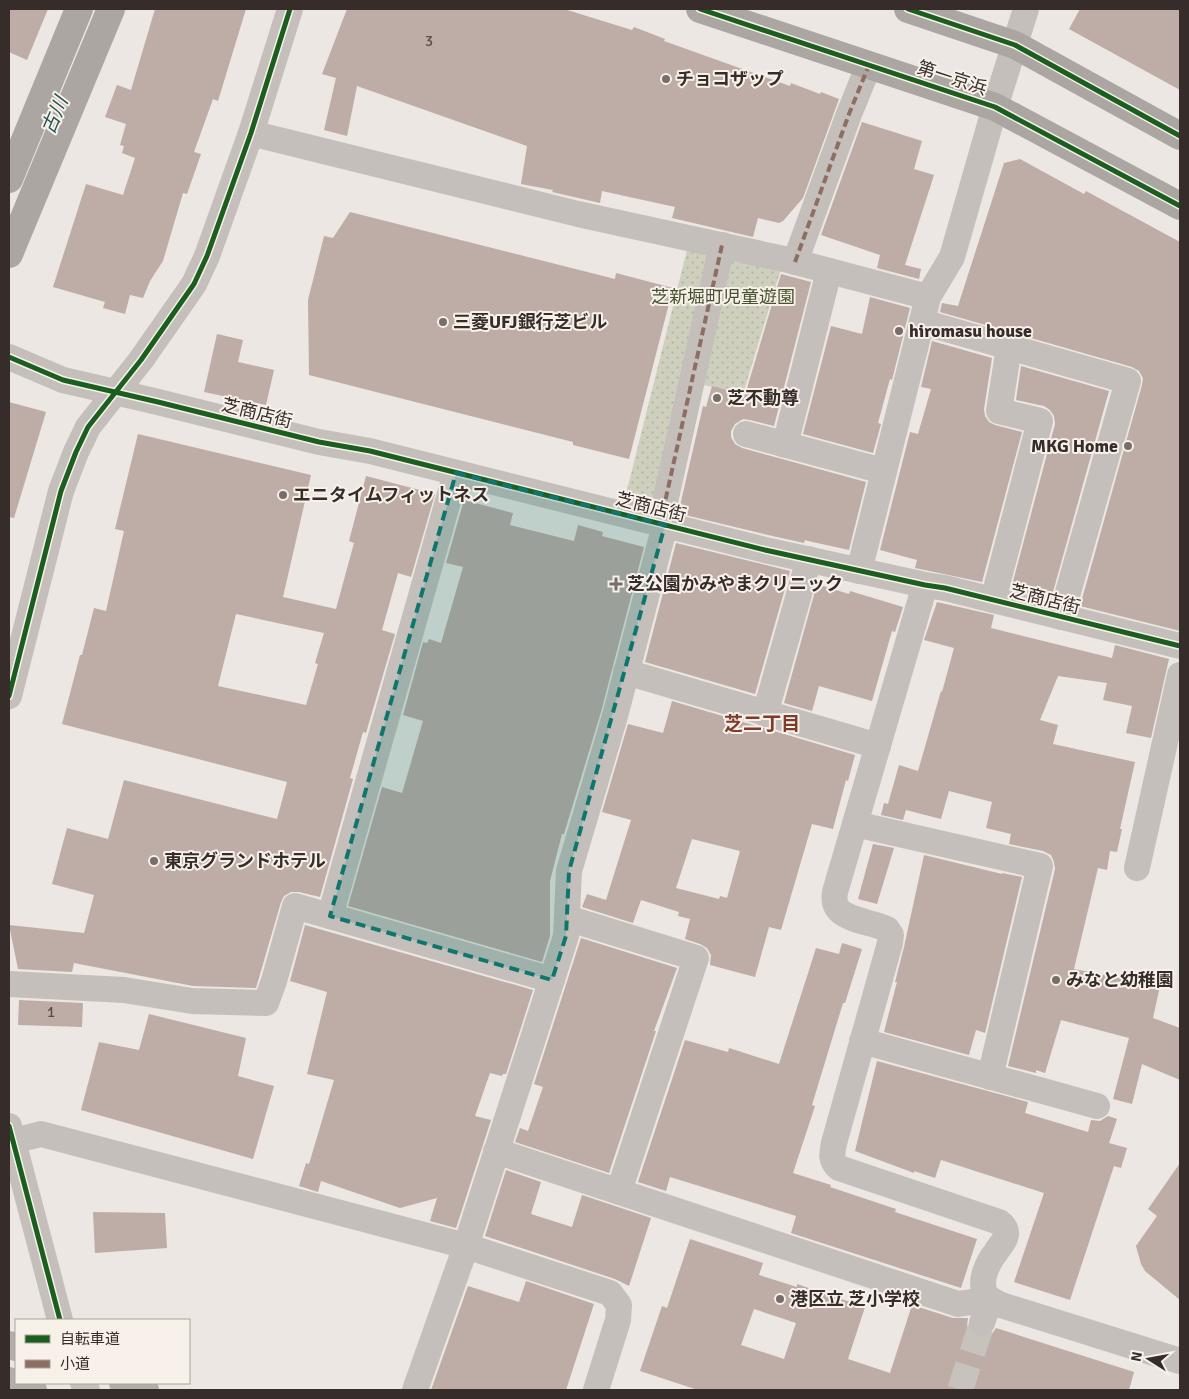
<svg xmlns="http://www.w3.org/2000/svg" width="1189" height="1399" font-family="Signika,'Noto Sans JP',sans-serif">
<style>
.grass{fill:url(#grass-dots)}
.building{fill:#beaca6;fill-rule:evenodd}
.lines{fill:none;stroke-linecap:round;stroke-linejoin:round}
.minor-tunnel{stroke:#c8c2bd;stroke-width:26;stroke-dasharray:26 13;stroke-linecap:butt}
.minor{stroke:#c5bfbb;stroke-width:26}
.major{stroke:#b4aeaa;stroke-width:28}
.highway{stroke:#aba6a1;stroke-width:28}
.quiet{stroke:#8d6e63;stroke-width:4;stroke-dasharray:8 4;stroke-linecap:butt}
.cycleway-casing{stroke:#f8f1ea;stroke-width:8}
.cycleway{stroke:#1b5e20;stroke-width:5}
.marked{fill:#0f766e;fill-opacity:0.2;stroke:#0f766e;stroke-width:4;stroke-dasharray:10 6;stroke-linejoin:round}
.poi-dot{fill:#766e6a;stroke:#f8f1ea;stroke-width:2}
.labels{text-anchor:middle;stroke-width:4;stroke-linejoin:round;paint-order:stroke}
.number-label{font-size:15px;fill:#584d49}
.street-label{font-size:18px;fill:#362d2a;stroke:#f8f1ea}
.poi-label{font-size:18px;font-weight:bold;fill:#362d2a;stroke:#f8f1ea;text-anchor:start}
.park-label{font-size:18px;fill:#475230;stroke:#f8f1ea}
.water-label{font-size:19px;font-style:italic;fill:#235254;stroke:#f8f1ea}
.neighbourhood-label{font-size:19px;font-weight:bold;fill:#7e3b2a;stroke:#f8f1ea}
</style>
<defs>
<pattern id="grass-dots" width="8" height="8" patternUnits="userSpaceOnUse" patternTransform="scale(1.25)"><rect width="8" height="8" fill="#ced0bd"/><path d="M2 2h.1M6 6h.1" fill="none" stroke="#b2b3a3" stroke-width="1.8" stroke-linecap="round"/></pattern>
</defs>
<rect width="100%" height="100%" fill="#ece7e2"/>
<!-- grass -->
<path class="grass" d="M690,238L784,259L743,394L695,383L657,523L621,514Z"/>
<!-- building -->
<g class="building">
<path d="M9,9H48L27,60L9,52Z"/>
<path d="M155,9H246L218,101L213,99L194,152L201,154L187,194L183,193L163,261L150,281L143,298L130,295L125,314L103,308L105,302L53,287L86,184L123,195L135,158L122,153L124,146L120,145L126,124L105,117L117,85L131,90Z"/>
<path d="M347,9H564L632,30L634,27L665,39L664,41L790,86L791,83L820,94L821,92L839,99L803,198L783,221L779,223L758,218L753,237L672,218L675,207L602,191L600,203L552,192L553,190L521,184L527,146L357,86L347,136L324,130L336,78L322,74Z"/>
<path d="M1080,9H1180V90L1069,29Z"/>
<path d="M862,122L922,141L914,169L934,175L905,265L921,269L919,279L877,268L880,255L821,235Z"/>
<path d="M1020,159L1084,194L1086,191L1180,242V631L1080,606L1142,385L1143,378L1139,371L1132,367L940,312L942,303L958,306L1004,163Z"/>
<path d="M350,212L615,279L616,273L673,288L629,459L573,445V442L309,375L308,300L324,236L333,238Z"/>
<path d="M781,274L811,282L774,426L750,420L743,419L735,424L731,431V437L735,444L742,448L866,482L849,550L808,541L805,540L804,543L768,535L681,514L682,511L679,510L703,406L706,407L712,386L745,395Z"/>
<path d="M870,297L910,308L892,380L890,379L878,423L881,424L873,453L803,434L831,326L862,334Z"/>
<path d="M217,334L243,340L238,362L274,370L266,405L204,392Z"/>
<path d="M932,341L992,358L984,409L985,416L989,422L995,425L1022,432L982,582L915,568L917,560L880,550L910,432L918,434L931,389L921,387Z"/>
<path d="M1021,366L1109,391L1051,599L1011,589L1055,424L1054,416L1050,410L1044,406L1016,400Z"/>
<path d="M9,402L46,412L14,518L9,517Z"/>
<path d="M138,434L311,475L283,597L336,609L354,543L349,541L366,476L435,494L411,577L398,573L382,630L395,634L366,733L363,732L350,778L353,779L320,897L299,892H291L284,896L281,902L256,988L193,986L74,963L72,972L18,969L9,925L84,933L94,895L52,884L67,828L108,839L124,780L277,819L287,782L62,724L80,655H82L94,608L106,611L124,531L115,529ZM236,614L324,633L315,663L318,664L306,705L218,686Z"/>
<path d="M464,500L513,513L510,525L574,541L578,525L603,532L602,536L644,547L601,712L564,834H562L550,881V936L542,962L348,906L382,787L402,793L423,721L403,715L423,642L427,643L429,639L441,643L463,567L446,563Z"/>
<path d="M676,543L790,571L755,694L645,662Z"/>
<path d="M817,584L849,594L850,591L903,607L895,632L892,631L872,701L819,686L812,711L784,703Z"/>
<path d="M937,602L994,615L991,628L1112,658L1115,645L1169,659L1151,738L1126,733L1132,706L1103,700L1107,683L1058,676L1040,720L1058,725L1053,744L1135,762L1120,829H1122L1117,852L1110,851L1107,870L1098,868L1074,969L1160,986L1153,1018L1180,1028V1080L1142,1064L1132,1104L1113,1099L1129,1038L1061,1020L1045,1073L1036,1070V1073L1008,1066L1055,869L1054,862L1051,855L1043,851L1009,844L1011,834L986,828L992,802L949,791L941,819L906,810L903,820L881,815L884,803L888,804L899,765L918,771L941,691L942,692L954,648L924,640Z"/>
<path d="M672,701L855,755L848,781L846,780L833,829L812,824L781,930L769,927L755,977L710,965L711,955L707,948L700,944L685,939L690,919L678,916L679,912L641,900L633,923L582,907L587,894L606,900L631,820L602,812L628,724L663,733ZM692,839L740,851L727,898L720,896L719,899L676,888Z"/>
<path d="M873,844L894,848L877,904L858,899Z"/>
<path d="M924,855L1002,874V873L1022,877L985,1033L976,1030L969,1055L884,1032L897,982H895L904,947Z"/>
<path d="M305,925L533,990L506,1074H503L502,1076L490,1073L475,1116L491,1120L456,1228L430,1221L437,1198L400,1208L321,1181L318,1192L299,1186L306,1163L309,1164L334,1080L307,1074L327,992L290,981Z"/>
<path d="M581,938L677,968L654,1031H656L609,1173L515,1142L520,1128L528,1131L543,1087L534,1084Z"/>
<path d="M842,943L862,949L845,1003H843L812,1105L815,1106L793,1173L831,1185L830,1187L896,1209L895,1212L977,1239L961,1288L791,1233L796,1216L670,1177L666,1191L638,1182L685,1040L728,1052L729,1048L779,1064L816,948L839,954Z"/>
<path d="M19,1000L83,1003L82,1027L18,1025Z"/>
<path d="M149,1014L246,1038L238,1076L274,1086L253,1159L81,1110L99,1042L139,1050Z"/>
<path d="M877,1061L1028,1102L1025,1113L1088,1132L1091,1120L1100,1121L1108,1116L1117,1119L1109,1143L1127,1148L1121,1168L1114,1166L1070,1300L1014,1282L1044,1193L941,1160L935,1178L914,1171V1173L855,1151Z"/>
<path d="M1180,1163V1300L1145,1271L1141,1264L1136,1246L1157,1216L1148,1209Z"/>
<path d="M506,1170L541,1182L531,1214L572,1227L582,1195L651,1218L629,1286L615,1279L485,1236Z"/>
<path d="M93,1212L165,1213L167,1248L95,1253Z"/>
<path d="M690,1239L763,1263L759,1275L797,1287V1284L865,1307L848,1359L890,1373L912,1305L953,1318H968L967,1326L970,1333L978,1337L985,1338L992,1334L996,1328L1134,1372L1129,1390H698L640,1371L662,1306L667,1308ZM754,1309L796,1323L784,1359L741,1345Z"/>
<path d="M526,1281L594,1304L566,1390H431L468,1286L519,1302Z"/>
</g>
<g class="lines">
<!-- minor-tunnel -->
<path class="minor-tunnel" d="M960,1390L982,1323"/>
<!-- minor -->
<g class="minor">
<path d="M251,133L578,214L784,259L928,297"/>
<path d="M795,262L849,114L869,65"/>
<path d="M922,322L1128,381L1061,617"/>
<path d="M9,357L63,380L158,402L319,442L370,451L765,550L925,585L945,588L1180,646"/>
<path d="M746,434L883,471"/>
<path d="M785,445L829,271"/>
<path d="M663,511L722,245"/>
<path d="M859,571L928,297L952,257L995,107L1026,9"/>
<path d="M925,585L835,892C834,898 834,905 839,910C848,920 874,923 887,929L891,935L890,943L834,1143C832,1153 830,1161 839,1168L999,1222C1003,1225 1007,1229 1006,1235C1005,1241 999,1247 996,1252C988,1262 979,1280 985,1293C988,1299 995,1302 1001,1305L1180,1361"/>
<path d="M993,600L1040,421L999,411L1009,347"/>
<path d="M626,672L878,746"/>
<path d="M9,696L61,491L76,452L88,427L141,360L194,284L207,256L251,133L290,9"/>
<path d="M765,714L809,559"/>
<path d="M855,824L1040,866L990,1077"/>
<path d="M1137,868L1180,675"/>
<path d="M330,916L456,473"/>
<path d="M567,918L696,958L619,1191"/>
<path d="M9,984L124,990L192,1001L266,1003L274,981L295,906L552,980"/>
<path d="M862,1041L1097,1106"/>
<path d="M9,1126L60,1320"/>
<path d="M13,1141L41,1134L466,1246L610,1293L619,1305L618,1320L596,1390"/>
<path d="M496,1151L958,1304L990,1299L982,1323"/>
<path d="M83,1383L87,1390"/>
<path d="M415,1390L466,1246L566,936L569,871L615,716L665,525"/>
</g>
<!-- major -->
<g class="major">
<path d="M9,1345L16,1347"/>
<path d="M9,1381L33,1390"/>
<path d="M123,1383L145,1390"/>
</g>
<!-- highway -->
<g class="highway">
<path d="M700,9L995,107L1180,206"/>
<path d="M908,9L1015,45L1180,136"/>
<path d="M9,179L79,9"/>
<path d="M9,254L111,9"/>
</g>
<!-- quiet -->
<g class="quiet">
<path d="M795,262L849,114L869,65"/>
<path d="M663,511L722,245"/>
</g>
<!-- cycleway casing -->
<g class="cycleway-casing">
<g id="cycleway">
<path d="M700,9L995,107L1180,206"/>
<path d="M908,9L1015,45L1180,136"/>
<path d="M9,357L63,380L158,402L319,442L370,451L765,550L925,585L945,588L1180,646"/>
<path d="M9,696L61,491L76,452L88,427L141,360L194,284L207,256L251,133L290,9"/>
<path d="M9,1126L60,1320"/>
</g>
</g>
<!-- cycleway -->
<use href="#cycleway" class="cycleway"/>
</g>
<!-- marked area -->
<path class="marked" d="M456,473L665,525L569,871L566,936L552,980L330,916Z"/>
<!-- markers -->
<g class="poi-dot">
<circle cx="666" cy="79" r="5"/>
<circle cx="443" cy="322" r="5"/>
<circle cx="899" cy="331" r="5"/>
<circle cx="717" cy="398" r="5"/>
<circle cx="1128" cy="446" r="5"/>
<circle cx="283" cy="495" r="5"/>
<path d="M613.5 576.5h5v5h5v5h-5v5h-5v-5h-5v-5h5z"/>
<circle cx="154" cy="861" r="5"/>
<circle cx="1056" cy="980" r="5"/>
<circle cx="780" cy="1299" r="5"/>
</g>
<g class="labels">
<!-- number labels -->
<g class="number-label">
<text x="429" y="46">3</text>
<text x="51" y="1017">1</text>
</g>
<!-- street labels -->
<g class="street-label">
<text transform="translate(952 78) rotate(18)" y="6">第一京浜</text>
<text transform="translate(257 413) rotate(14)" y="6">芝商店街</text>
<text transform="translate(651 507) rotate(14)" y="6">芝商店街</text>
<text transform="translate(1045 599) rotate(14)" y="6">芝商店街</text>
</g>
<!-- poi labels -->
<g class="poi-label">
<text x="676" y="85">チョコザップ</text>
<text x="453" y="328">三菱UFJ銀行芝ビル</text>
<text x="909" y="337">hiromasu house</text>
<text x="727" y="404">芝不動尊</text>
<text x="1118" y="452" text-anchor="end">MKG Home</text>
<text x="293" y="501">エニタイムフィットネス</text>
<text x="627" y="590">芝公園かみやまクリニック</text>
<text x="164" y="867">東京グランドホテル</text>
<text x="1066" y="986">みなと幼稚園</text>
<text x="790" y="1305">港区立 芝小学校</text>
</g>
<!-- park labels -->
<g class="park-label">
<text x="723" y="303">芝新堀町児童遊園</text>
</g>
<!-- water labels -->
<g class="water-label">
<text transform="translate(54 115) rotate(-67)" y="7">古川</text>
</g>
<!-- neighbourhood labels -->
<g class="neighbourhood-label">
<text x="762" y="730">芝二丁目</text>
</g>
</g>
<!-- border -->
<rect width="1189" height="1399" fill="none" stroke="#362d2a" stroke-width="20"/>
<!-- legend -->
<rect x="15" y="1319" width="175" height="65" fill="#f8f1ea" stroke="#aaa39d"/>
<rect x="25" y="1335" width="25" height="8" fill="#1b5e20" stroke="#aaa39d"/>
<text x="60" y="1344" font-size="15" fill="#362d2a">自転車道</text>
<rect x="25" y="1360" width="25" height="8" fill="#8d6e63" stroke="#aaa39d"/>
<text x="60" y="1369" font-size="15" fill="#362d2a">小道</text>
<!-- north arrow -->
<g transform="translate(1149 1359) rotate(281)" stroke="#f8f1ea" stroke-width="4" paint-order="stroke">
<path d="M0-4L9 19L0 12L-9 19Z" fill="#362d2a"/>
<text y="-8" font-size="14" font-weight="bold" text-anchor="middle" fill="#362d2a">N</text>
</g>
</svg>
